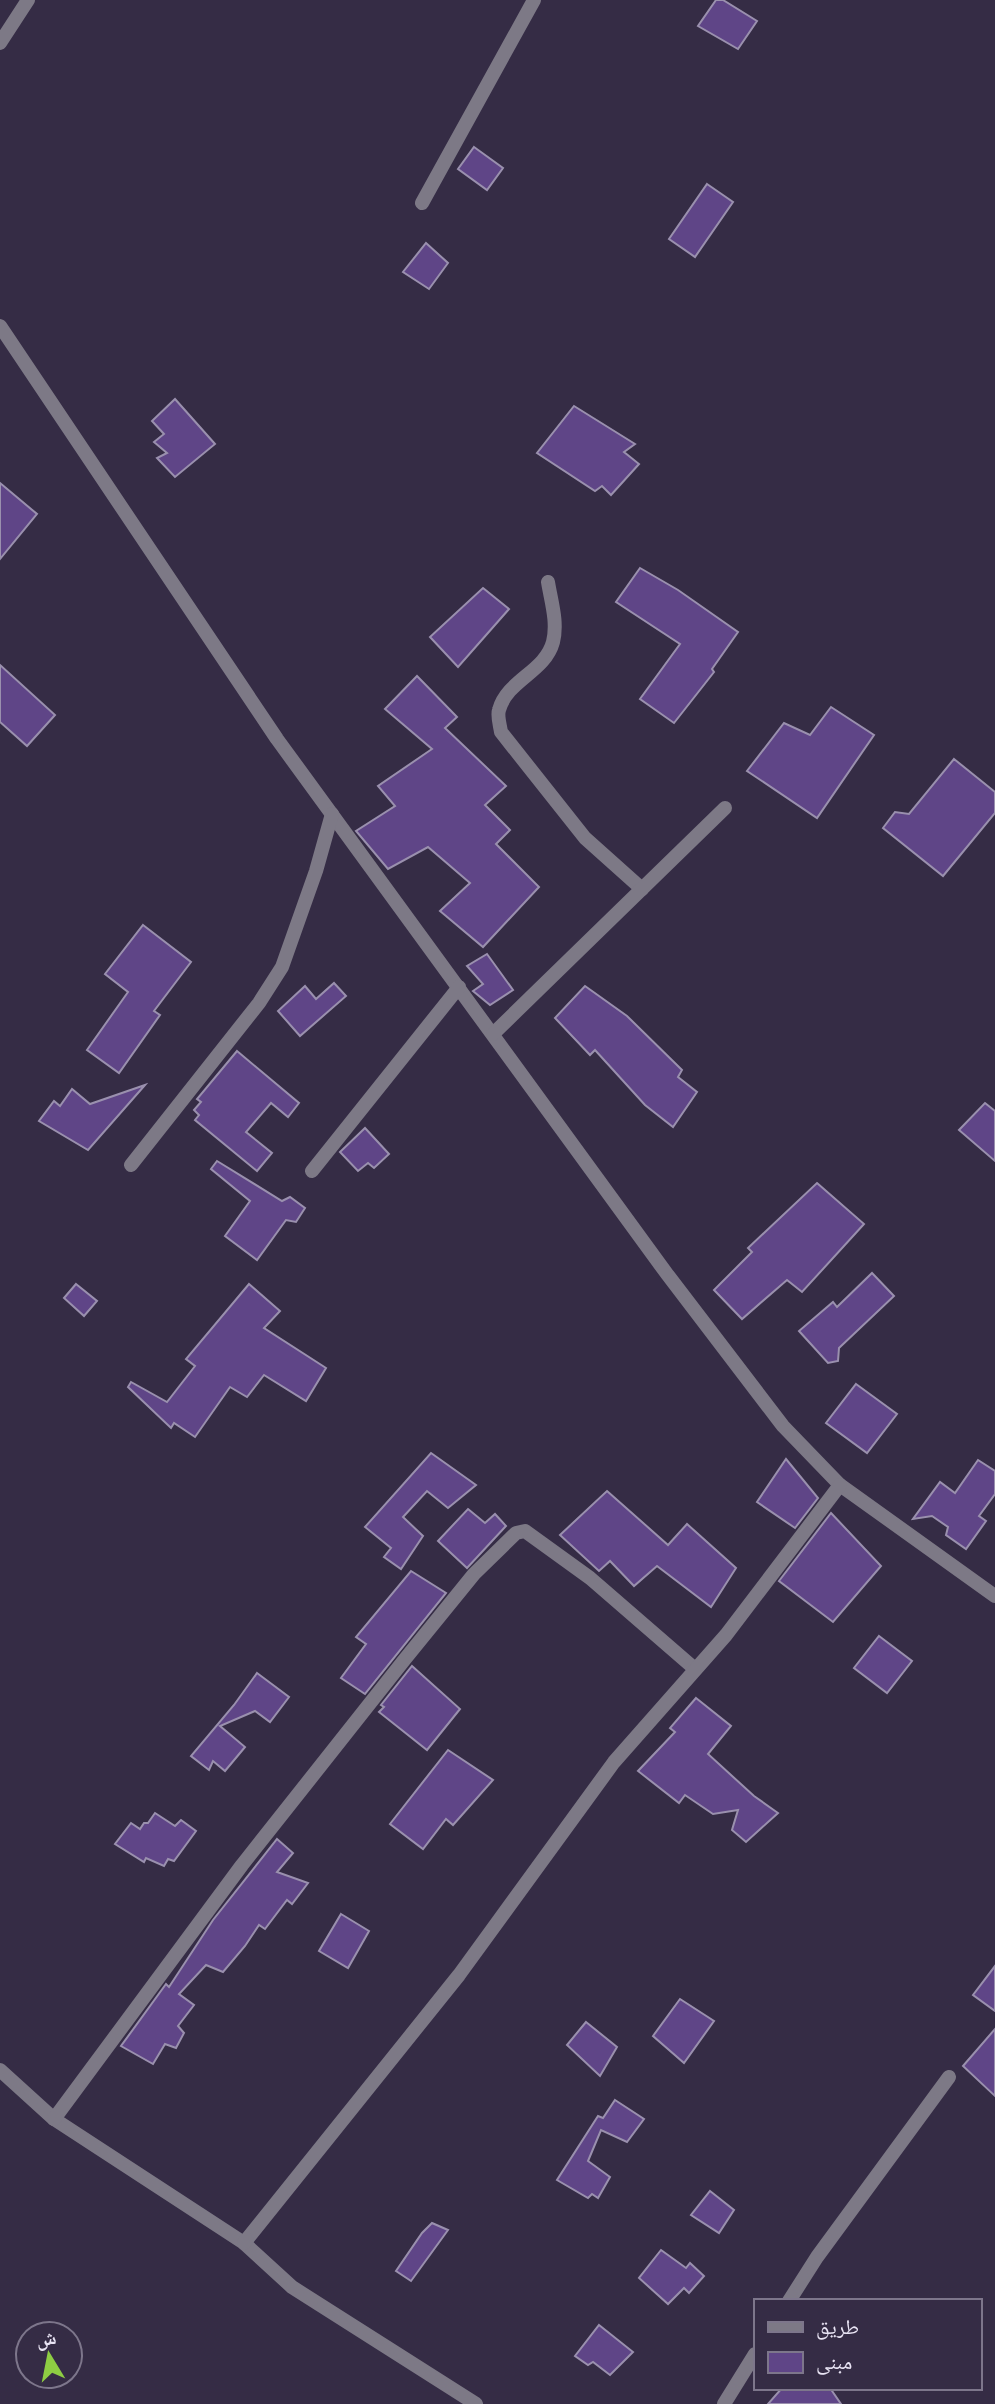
<svg xmlns="http://www.w3.org/2000/svg" width="995" height="2404" font-family="Georgia,'Noto Naskh Arabic',serif">
<style>
.building{fill:#5f4587;stroke:#9a90ae;stroke-width:2}
.lines{fill:none;stroke-linecap:round;stroke-linejoin:round}
.minor{stroke:#7d7986;stroke-width:14}
</style>
<rect width="100%" height="100%" fill="#352c45"/>
<!-- building -->
<g class="building">
<path d="M716,0H723L757,21L738,49L698,26Z"/>
<path d="M474,147L503,168L487,190L458,169Z"/>
<path d="M707,184L733,202L695,257L669,239Z"/>
<path d="M426,243L448,263L429,289L403,272Z"/>
<path d="M175,399L215,444L175,477L157,458L167,453L154,442L164,434L152,421Z"/>
<path d="M574,406L635,444L624,452L639,464L611,495L602,486L595,491L537,453Z"/>
<path d="M0,483L37,514L0,559Z"/>
<path d="M640,568L678,590L738,632L712,669L714,672L674,723L640,699L680,644L616,602Z"/>
<path d="M483,588L509,609L458,667L430,637Z"/>
<path d="M0,665L55,715L27,746L0,722Z"/>
<path d="M417,676L457,717L445,728L506,786L485,805L510,830L496,844L539,887L483,947L440,911L470,883L428,847L388,869L356,831L395,806L378,786L432,749L385,709Z"/>
<path d="M831,707L874,735L817,818L747,771L784,723L810,735Z"/>
<path d="M954,759L995,792V813L943,876L883,828L895,812L909,814Z"/>
<path d="M143,925L191,962L154,1011L160,1015L119,1073L87,1050L128,992L105,974Z"/>
<path d="M487,954L513,990L490,1005L473,991L483,984L467,966Z"/>
<path d="M334,983L346,996L300,1036L278,1011L305,986L316,999Z"/>
<path d="M585,986L627,1016L682,1070L678,1077L697,1092L673,1127L645,1105L595,1050L590,1055L555,1018Z"/>
<path d="M237,1051L299,1103L288,1117L271,1103L246,1132L272,1153L257,1171L195,1120L199,1115L194,1110L201,1102L197,1099Z"/>
<path d="M145,1085L88,1150L39,1121L54,1101L60,1106L72,1089L90,1104Z"/>
<path d="M985,1103L995,1111V1161L959,1130Z"/>
<path d="M365,1128L389,1154L374,1168L368,1163L358,1171L340,1152Z"/>
<path d="M217,1161L282,1201L290,1197L305,1208L296,1222L286,1220L257,1260L225,1236L250,1201L211,1169Z"/>
<path d="M817,1183L864,1224L802,1292L787,1280L742,1319L714,1290L752,1252L748,1248Z"/>
<path d="M872,1273L894,1296L839,1348L838,1361L828,1363L799,1331L833,1302L837,1307Z"/>
<path d="M76,1284L97,1301L84,1316L64,1298Z"/>
<path d="M249,1284L280,1311L264,1328L326,1368L306,1401L264,1375L247,1397L230,1387L195,1437L174,1423L171,1428L128,1387L131,1382L167,1402L195,1366L186,1359Z"/>
<path d="M856,1384L897,1414L867,1453L826,1423Z"/>
<path d="M431,1453L476,1485L448,1508L427,1491L403,1517L423,1536L401,1569L384,1557L391,1548L365,1527Z"/>
<path d="M786,1459L818,1498L795,1528L757,1502Z"/>
<path d="M978,1460L995,1471V1494L979,1516L986,1521L966,1549L946,1535L948,1527L932,1516L913,1519L940,1482L955,1493Z"/>
<path d="M607,1491L668,1545L687,1524L736,1568L711,1607L657,1566L634,1586L610,1561L599,1571L560,1535Z"/>
<path d="M468,1509L485,1523L495,1514L506,1526L467,1568L438,1541Z"/>
<path d="M831,1513L881,1566L833,1622L779,1581Z"/>
<path d="M411,1571L446,1593L365,1694L341,1678L366,1644L356,1637Z"/>
<path d="M879,1636L912,1661L887,1693L854,1668Z"/>
<path d="M412,1666L460,1709L427,1750L379,1712L384,1707L381,1705Z"/>
<path d="M257,1673L289,1697L270,1722L255,1711L220,1726L245,1747L225,1771L213,1761L209,1770L191,1756L234,1705Z"/>
<path d="M696,1698L731,1726L708,1754L754,1796L778,1813L746,1842L732,1830L738,1810L713,1814L685,1795L679,1803L638,1771L675,1732L670,1728Z"/>
<path d="M448,1750L493,1780L453,1825L446,1819L423,1849L390,1824Z"/>
<path d="M155,1813L175,1826L181,1820L196,1831L174,1861L168,1859L164,1866L146,1858L144,1862L115,1844L131,1823L140,1829L144,1823H148Z"/>
<path d="M277,1839L293,1853L277,1872L308,1883L292,1904L287,1900L265,1929L259,1925L245,1946L223,1972L206,1965L179,1994L194,2005L178,2026L184,2033L176,2048L165,2044L153,2064L121,2046L166,1984L169,1987L213,1920Z"/>
<path d="M341,1914L369,1931L348,1968L319,1951Z"/>
<path d="M995,1966V2011L973,1995Z"/>
<path d="M680,1999L714,2021L684,2063L653,2036Z"/>
<path d="M586,2022L617,2047L600,2076L567,2045Z"/>
<path d="M995,2029V2096L963,2066Z"/>
<path d="M615,2100L644,2119L627,2142L601,2130L588,2161L610,2177L598,2198L592,2194L588,2198L557,2180L598,2116L603,2118Z"/>
<path d="M710,2191L734,2210L719,2233L691,2215Z"/>
<path d="M432,2223L448,2230L411,2281L396,2271L422,2233Z"/>
<path d="M661,2250L686,2268L690,2263L704,2276L689,2293L684,2288L668,2304L639,2278Z"/>
<path d="M599,2325L633,2352L610,2375L593,2362L588,2365L575,2356Z"/>
<path d="M782,2388H830L841,2404H768Z"/>
</g>
<g class="lines">
<!-- minor -->
<g class="minor">
<path d="M0,43L28,0"/>
<path d="M422,203L534,0"/>
<path d="M0,326L277,739L667,1274L783,1426L840,1485L995,1596"/>
<path d="M548,582C551,601 558,622 553,642C545,672 507,680 499,710C497,716 500,725 501,732L585,838L642,889"/>
<path d="M493,1034L725,808"/>
<path d="M131,1165L259,1003L282,967L316,871L332,814"/>
<path d="M312,1171L459,987"/>
<path d="M0,2070L54,2119L244,2243L292,2287L476,2404"/>
<path d="M54,2119L242,1865L405,1659L474,1574L516,1533L525,1531L590,1578L695,1669"/>
<path d="M244,2243L459,1975L614,1762L726,1635L840,1485"/>
<path d="M789,2301L817,2257L949,2077"/>
<path d="M724,2404L755,2354"/>
</g>
</g>
<!-- legend -->
<rect x="754" y="2299" width="228" height="91" fill="#352c45" stroke="#7d768b" stroke-width="2"/>
<rect x="768" y="2322" width="35" height="10" fill="#7d7986" stroke="#7d768b" stroke-width="2"/>
<text x="816" y="2334" font-size="21" fill="#e9e4f4">طريق</text>
<rect x="768" y="2352" width="35" height="21" fill="#5f4587" stroke="#7d768b" stroke-width="2"/>
<text x="816" y="2369" font-size="21" fill="#e9e4f4">مبنى</text>
<!-- north arrow -->
<g transform="translate(49 2355) rotate(350)"><circle r="33" fill="#352c45" stroke="#7d768b" stroke-width="2"/>
<path d="M0-5L12 26L0 18L-12 26Z" fill="#8ecd43"/>
<text y="-10" font-size="19" font-weight="bold" text-anchor="middle" fill="#e9e4f4">ش</text>
</g>
</svg>
